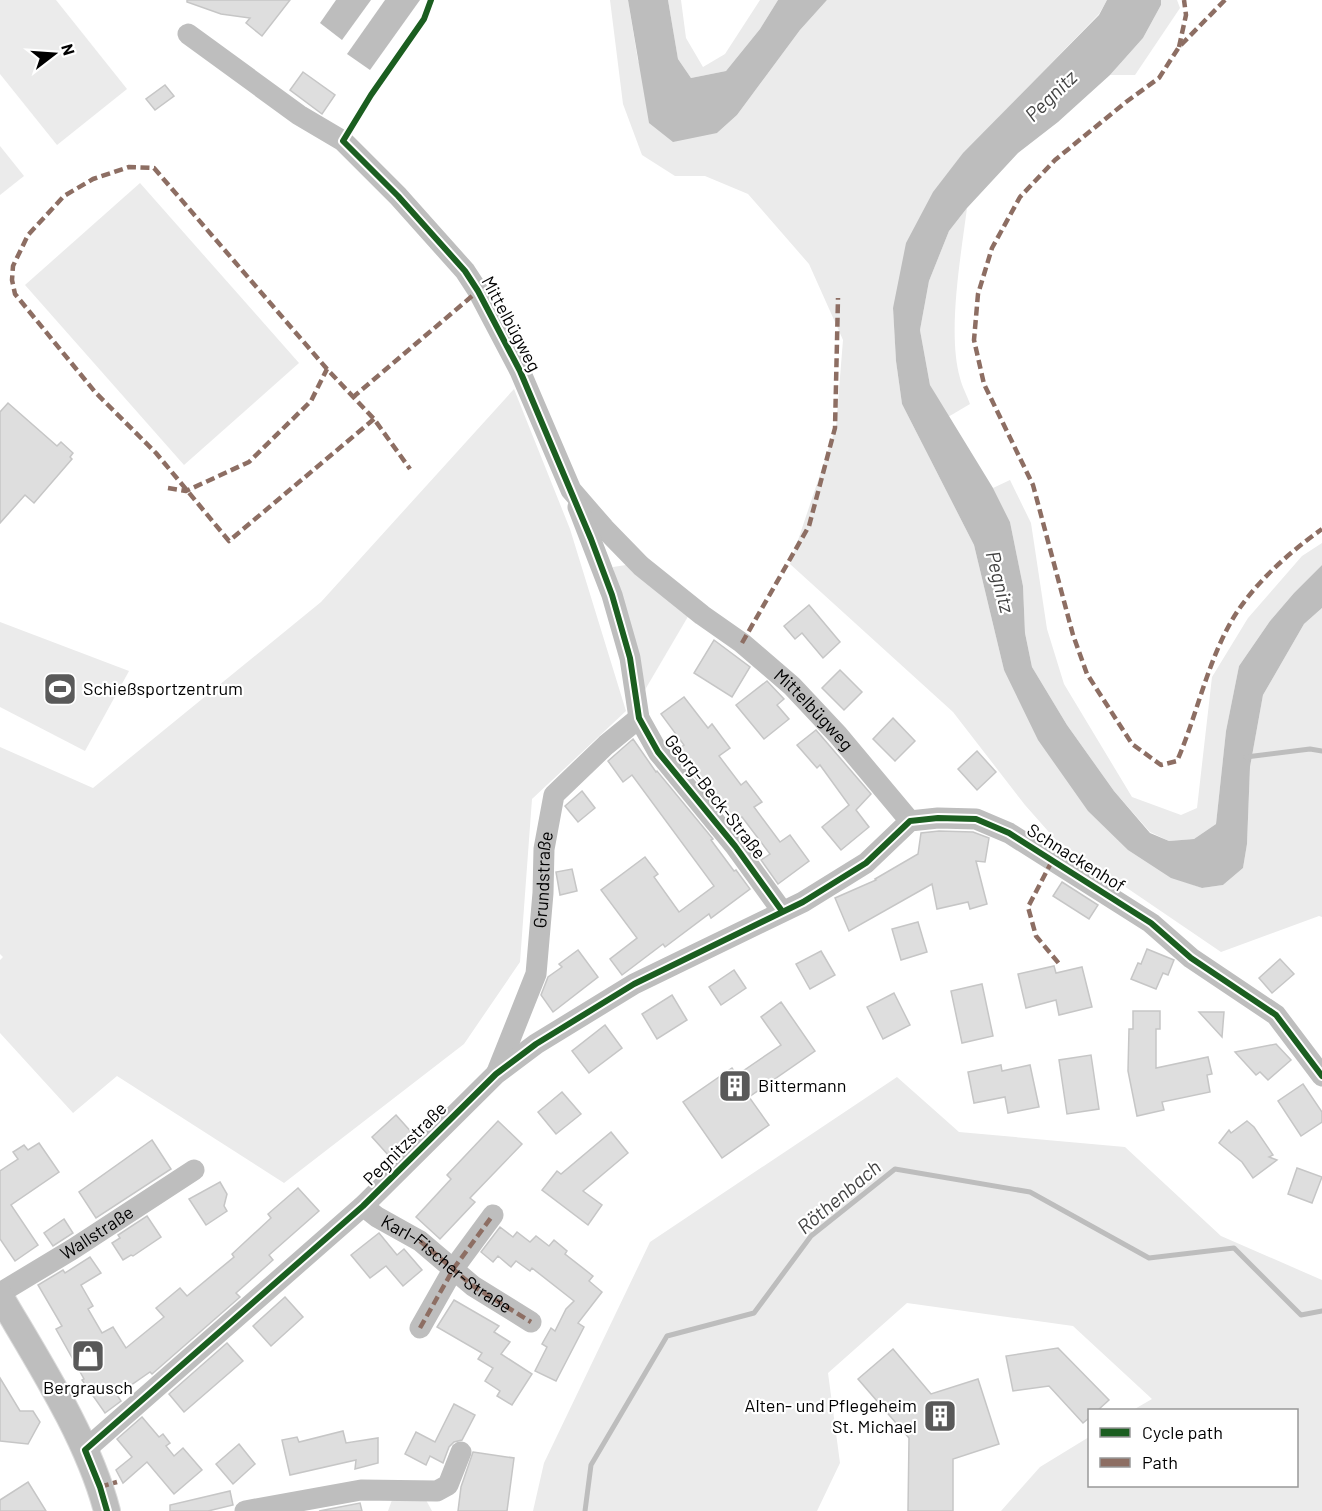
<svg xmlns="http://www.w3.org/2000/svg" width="1322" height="1511" font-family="Barlow,sans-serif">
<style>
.green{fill:#ebebeb}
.water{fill:#bdbdbd}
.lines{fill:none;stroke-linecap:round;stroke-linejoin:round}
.stream{stroke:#bdbdbd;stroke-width:5}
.building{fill:#dedede;stroke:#c6c6c6;stroke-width:1.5}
.major-casing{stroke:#dbdbdb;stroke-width:28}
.minor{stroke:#bebebe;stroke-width:21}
.major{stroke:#bebebe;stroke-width:26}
.quiet{stroke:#8d6e63;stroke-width:4.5;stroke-dasharray:9 4.5;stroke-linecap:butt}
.cycleway-casing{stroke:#fff;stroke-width:10}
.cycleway{stroke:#1b5e20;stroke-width:6}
.labels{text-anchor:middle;stroke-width:4.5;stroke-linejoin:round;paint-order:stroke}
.street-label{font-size:18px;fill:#000;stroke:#fff}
.poi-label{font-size:18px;fill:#000;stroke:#fff;text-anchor:start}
.water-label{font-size:20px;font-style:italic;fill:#424242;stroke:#fff}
</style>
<rect width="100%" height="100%" fill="#fff"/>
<!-- green -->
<g class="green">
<path d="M0,0H56L127,89L57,145L0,74Z"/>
<path d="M610,0H628L638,61L717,133L737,115L800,30L827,0H1107L1099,14L999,117L893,308L896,361L902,404L974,545L1004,670L1171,877L1202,888L1223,885L1243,868L1247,844L1250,767L1263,695L1304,624L1322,608V917L1319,916L1221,952L1055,839L1025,805L953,712L790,564L836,427L843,340L809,264L748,194L705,176H675L642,155L623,104Z"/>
<path d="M668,0H681L686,38L703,67L725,54L760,0H778L760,29L726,71L691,78L678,59Z"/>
<path d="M1161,0H1177L1180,8L1135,75H1110L1143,38L1161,5Z"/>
<path d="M0,146L24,176L0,195Z"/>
<path d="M140,183L299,363L184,465L25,285Z"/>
<path d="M967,208C961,255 947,333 960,378C962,387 967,395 970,404L948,417L930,385L920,330L929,281L949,231Z"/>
<path d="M514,389L570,529L626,711L532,799L520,962L464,1044L284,1183L117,1076L73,1113L0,1033V960L3,957L0,954V747L93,788L321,602Z"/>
<path d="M1010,480L1031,523L1047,629L1064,684L1132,797L1181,815L1197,808L1212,677L1248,618L1302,556L1322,543V565L1294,593L1270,621L1239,666L1226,731L1216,824L1194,839L1169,841L1150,832L1114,791L1067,725L1032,667L1025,633L1023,586L1010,522L993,488Z"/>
<path d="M639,563L693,608L639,700L613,567Z"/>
<path d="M0,622L129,671L85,751L0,707Z"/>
<path d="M897,1077L959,1132L1125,1147L1221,1236L1322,1280V1511H1001L1040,1467L1089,1437L1090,1486H1296V1410H1133L1152,1399L1073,1326L907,1303L828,1373L840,1463L817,1511H533L544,1463L650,1242Z"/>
<path d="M392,1500H426L432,1511H388Z"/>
</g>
<!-- water -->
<g class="water">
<path d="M336,0H371L342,40L320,23Z"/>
<path d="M385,0H420L370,70L347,54Z"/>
<path d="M628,0H668L678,59L691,78L726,71L760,29L778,0H827L800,30L737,115L717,133L673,142L649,123Z"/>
<path d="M1107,0H1161V5L1143,38L1110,75L1058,122L1018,153L967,208L949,231L929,281L920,330L930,385L993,488L1010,522L1023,586L1025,633L1032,667L1067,725L1114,791L1150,833L1169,841L1194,839L1216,824L1226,731L1239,666L1270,621L1294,593L1322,565V608L1304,624L1263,695L1250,767L1247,844L1243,868L1223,885L1202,888L1171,878L1128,850L1088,811L1038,740L1004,670L974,545L902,404L896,361L893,308L906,243L933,192L963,153L1099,15Z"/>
</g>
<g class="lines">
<!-- stream -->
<g class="stream">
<path d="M1246,757L1310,749L1322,751"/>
<path d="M585,1511L591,1465L667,1336L754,1313L811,1236L895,1169L1030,1192L1149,1258L1234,1248L1301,1315L1322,1311"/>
</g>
</g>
<!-- building -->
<g class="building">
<path d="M187,0H290L262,36L246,23L250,18L221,14L187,2Z"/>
<path d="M303,72L335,95L322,114L290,90Z"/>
<path d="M165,85L174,96L155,110L146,99Z"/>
<path d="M8,403L57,446L61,442L73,453L70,457L72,459L34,503L25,495L0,523V412Z"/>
<path d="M809,605L840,642L823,658L802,633L795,639L784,626Z"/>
<path d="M714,640L750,667L732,697L694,673Z"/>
<path d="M840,670L862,692L844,710L822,688Z"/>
<path d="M767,681L784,699L777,705L789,719L764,739L736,705Z"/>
<path d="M684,697L708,728L712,724L730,748L719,756L741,785L746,781L762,802L754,807L780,842L790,835L809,861L778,884L761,860L770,854L742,817L733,823L677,755L676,751L684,745L661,714Z"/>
<path d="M893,718L915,741L895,761L873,739Z"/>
<path d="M816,730L871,794L856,810L869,827L841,850L822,827L849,805L820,765L817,768L797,745Z"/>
<path d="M633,739L656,772L657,771L713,839L711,840L734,871L736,870L750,889L711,918L709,914L665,947L663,944L622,975L610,959L637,938L601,890L645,857L658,874L654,877L679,912L714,886L632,775L623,782L608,761Z"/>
<path d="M977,751L996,772L977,790L958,769Z"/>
<path d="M582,791L595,808L578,822L565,806Z"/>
<path d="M939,831L973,832L989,838L985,862L976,861L987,904L970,909L968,902L937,909L932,884L849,931L835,898L876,880L875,879L918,854L921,833Z"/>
<path d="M572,869L577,891L560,895L556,872Z"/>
<path d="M1062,882L1098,905L1089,919L1053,896Z"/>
<path d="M918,922L927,952L901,960L892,929Z"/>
<path d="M1147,949L1174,960L1168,975L1163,973L1156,989L1131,979L1138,963L1141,964Z"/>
<path d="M578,950L598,977L553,1012L541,995L548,977L562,967L559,964Z"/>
<path d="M821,951L835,975L810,989L796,964Z"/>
<path d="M1280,959L1294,974L1272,993L1259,978Z"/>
<path d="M1054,966L1056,973L1082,967L1092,1007L1059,1015L1056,1000L1026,1008L1018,974Z"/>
<path d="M734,970L746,988L721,1005L709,987Z"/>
<path d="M982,984L993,1036L962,1043L951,991Z"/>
<path d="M894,993L910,1025L883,1039L867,1007Z"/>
<path d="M672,995L687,1020L657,1039L642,1014Z"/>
<path d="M781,1002L815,1051L749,1097L769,1125L722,1158L683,1102L732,1068L737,1075L781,1045L761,1017Z"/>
<path d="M1133,1011H1160V1029H1156V1068L1208,1057L1212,1074L1207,1075L1210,1092L1162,1102L1164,1110L1137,1116L1128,1071L1129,1029H1133Z"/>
<path d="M1199,1012H1224L1222,1037Z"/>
<path d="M605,1025L622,1048L589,1073L572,1051Z"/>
<path d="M1276,1044L1291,1060L1268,1080L1260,1072L1256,1075L1235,1052Z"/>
<path d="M1091,1055L1099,1109L1067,1114L1059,1060Z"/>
<path d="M1001,1065L1002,1071L1030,1065L1039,1107L1008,1113L1005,1097L974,1103L968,1072Z"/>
<path d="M1303,1084L1322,1112V1122L1301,1136L1278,1101Z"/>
<path d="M562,1092L581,1114L556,1134L538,1112Z"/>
<path d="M396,1115L413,1134L389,1156L372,1137Z"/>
<path d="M498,1121L522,1144L470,1198L475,1202L440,1239L416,1217L451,1179L447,1175Z"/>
<path d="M1247,1121L1254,1127L1273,1155L1269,1157L1277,1160L1253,1178L1242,1162L1219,1143L1229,1130L1231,1133Z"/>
<path d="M611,1132L628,1153L583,1191L602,1205L588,1225L542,1190L557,1171L561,1174Z"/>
<path d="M152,1140L171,1169L96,1218L79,1192Z"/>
<path d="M39,1143L59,1172L11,1205L38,1245L15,1261L0,1239V1171L18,1159L13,1152L24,1145L28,1150Z"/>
<path d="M1297,1168L1322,1177L1312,1203L1288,1194Z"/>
<path d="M220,1182L227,1194L224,1206L227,1211L206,1225L189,1199Z"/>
<path d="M298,1188L319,1211L269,1255L273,1260L236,1293L240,1297L152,1374L150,1372L117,1395L121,1401L105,1413L82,1380L84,1379L56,1329L62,1326L38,1285L63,1270L65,1273L90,1257L101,1273L81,1285L93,1306L88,1309L102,1333L113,1327L126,1348L164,1317L156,1308L180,1288L187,1296L234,1257L232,1254L271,1218L268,1214Z"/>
<path d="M147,1216L161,1237L133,1256L131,1255L123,1260L112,1243L120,1238L118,1235Z"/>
<path d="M64,1219L73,1233L53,1246L44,1233Z"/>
<path d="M500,1227L513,1237L517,1232L530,1242L536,1236L549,1246L554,1240L567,1251L565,1254L593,1276L589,1281L602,1292L578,1323L584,1327L556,1381L535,1371L547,1347L542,1344L551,1328L555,1331L566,1309L574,1301L532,1268L530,1271L516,1261L511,1267L498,1256L493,1262L481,1252Z"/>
<path d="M379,1233L397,1255L404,1249L422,1270L403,1286L386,1266L370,1278L351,1255Z"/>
<path d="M285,1297L303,1317L271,1346L253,1326Z"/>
<path d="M454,1300L499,1326L494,1332L510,1342L501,1354L532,1374L512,1405L497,1396L500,1391L485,1381L493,1368L478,1359L482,1353L437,1327Z"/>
<path d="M227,1343L243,1361L184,1412L169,1394Z"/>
<path d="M1058,1348L1109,1400L1098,1410H1089V1418L1083,1423L1049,1386L1013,1391L1006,1356Z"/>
<path d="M893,1349L931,1394L978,1379L999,1444L953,1459V1511H908L909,1438L858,1379Z"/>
<path d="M0,1378L20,1411H33L40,1422L28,1444L0,1441Z"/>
<path d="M454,1404L475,1415L462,1440L454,1442L449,1447L443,1463L430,1456L426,1465L405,1454L416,1432L435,1442Z"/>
<path d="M142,1417L159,1437L163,1434L170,1443L166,1446L174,1456L183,1448L202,1470L174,1494L147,1462L123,1483L116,1470L132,1457L117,1439Z"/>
<path d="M343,1431L346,1443L378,1438V1463L355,1469L356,1460L290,1475L282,1440L297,1437L299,1442Z"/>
<path d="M239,1444L255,1464L233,1484L216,1464Z"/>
<path d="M473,1452L514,1458L507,1511H458L461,1487Z"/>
<path d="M28,1482L46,1511H0V1500Z"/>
<path d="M230,1491L233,1505L208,1511H170V1505Z"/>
<path d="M360,1503L362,1511H319Z"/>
</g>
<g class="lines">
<!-- major casing -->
<g class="major-casing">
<path id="major" d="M0,1296C38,1361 88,1438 107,1511"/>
</g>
<!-- minor -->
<g class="minor">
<path id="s1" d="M188,34L299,115L343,141L398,196L465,271L478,291L520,371L571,490L604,528L641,566L702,615L742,643L792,686L838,735L910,821"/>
<path d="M578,507L612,595L630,658L639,718L658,752L735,846L782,911"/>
<path id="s2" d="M497,1072L536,974L543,893L544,849L554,795L606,745L639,718"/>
<path id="s3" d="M363,1206L377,1217L420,1241L473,1286L531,1322"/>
<path id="s4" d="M0,1293L73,1249L194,1170"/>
<path d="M420,1328L454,1268L493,1215"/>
<path d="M85,1450L363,1206L496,1074L536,1044L634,984L803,902L866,863L910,821L938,818L976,819L1009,833L1151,923L1191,958L1276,1015L1322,1076"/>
<path d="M245,1511L361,1490L437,1491L448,1485L461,1452"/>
</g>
<!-- major -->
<use href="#major" class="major"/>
<!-- quiet -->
<g class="quiet">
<path d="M1225,0L1179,47L1159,78L1126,102L1055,160L1020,197L992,248L978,294L974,340L984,384L1033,485L1073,635L1087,674L1132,744L1161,765L1177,761C1198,713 1208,657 1237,612C1259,579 1290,552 1322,529"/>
<path d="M1179,47L1186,15L1184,0"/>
<path d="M352,398L478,291"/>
<path d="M374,419L229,541L156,453L95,392L15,294L12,280L13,266L28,235L64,196L93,179L129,167L154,168L327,369L374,419L410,469"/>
<path d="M168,488L186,491L249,462L311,401L327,369"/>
<path d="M742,643L809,526L835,428L838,298"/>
<path d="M1052,861L1028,907L1036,936L1061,966"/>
<path d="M420,1241L473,1286L531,1322"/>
<path d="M420,1328L454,1268L493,1215"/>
<path d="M100,1487L117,1482"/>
</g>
<!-- cycleway casing -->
<g class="cycleway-casing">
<g id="cycleway">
<path d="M431,0L424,19L371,95L343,141L398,196L465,271L478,291L520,371L591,539L612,595L630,658L639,718L658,752L735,846L782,911"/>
<path d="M107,1511L100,1487L85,1450L363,1206L496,1074L536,1044L634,984L803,902L866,863L910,821L938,818L976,819L1009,833L1151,923L1191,958L1276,1015L1322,1076"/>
</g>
</g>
<!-- cycleway -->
<use href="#cycleway" class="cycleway"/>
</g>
<!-- icons -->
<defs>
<g id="stadium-square" transform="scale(1.725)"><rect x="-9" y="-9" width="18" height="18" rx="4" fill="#595959" stroke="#fff"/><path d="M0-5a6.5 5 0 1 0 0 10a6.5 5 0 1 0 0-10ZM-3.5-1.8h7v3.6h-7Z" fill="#fff"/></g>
<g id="building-square" transform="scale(1.725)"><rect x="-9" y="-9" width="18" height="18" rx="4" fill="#595959" stroke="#fff"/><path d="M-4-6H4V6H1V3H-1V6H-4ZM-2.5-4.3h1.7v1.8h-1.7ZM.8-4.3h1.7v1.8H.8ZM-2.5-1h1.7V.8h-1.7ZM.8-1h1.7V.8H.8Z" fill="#fff"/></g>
<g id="shop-square" transform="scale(1.725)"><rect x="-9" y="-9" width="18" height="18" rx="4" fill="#595959" stroke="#fff"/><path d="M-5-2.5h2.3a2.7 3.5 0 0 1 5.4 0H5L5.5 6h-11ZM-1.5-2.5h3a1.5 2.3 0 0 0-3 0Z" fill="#fff"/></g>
</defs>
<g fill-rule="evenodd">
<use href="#stadium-square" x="60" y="689"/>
<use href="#building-square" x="735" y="1086"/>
<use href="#shop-square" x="88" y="1356"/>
<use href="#building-square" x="940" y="1416"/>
</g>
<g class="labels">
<!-- street labels -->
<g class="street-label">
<text transform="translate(511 324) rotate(62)" y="6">Mittelbügweg</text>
<text dy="6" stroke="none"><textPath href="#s1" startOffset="939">Mittelbügweg</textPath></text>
<text transform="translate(715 797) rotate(52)" y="6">Georg-Beck-Straße</text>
<text transform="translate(1076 858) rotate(32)" y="6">Schnackenhof</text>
<text dy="6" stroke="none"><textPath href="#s2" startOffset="200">Grundstraße</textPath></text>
<text transform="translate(405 1144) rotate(-45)" y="6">Pegnitzstraße</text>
<text dy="6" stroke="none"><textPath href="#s4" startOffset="114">Wallstraße</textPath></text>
<text dy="6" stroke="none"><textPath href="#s3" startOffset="102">Karl-Fischer-Straße</textPath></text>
</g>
<!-- poi labels -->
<g class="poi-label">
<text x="83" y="695">Schießsportzentrum</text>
<text x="758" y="1092">Bittermann</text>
<text x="88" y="1394" text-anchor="middle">Bergrausch</text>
<text x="917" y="1412" text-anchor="end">Alten- und Pflegeheim<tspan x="917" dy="21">St. Michael</tspan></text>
</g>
<!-- water labels -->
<g class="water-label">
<text transform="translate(1051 96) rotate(-44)" y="7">Pegnitz</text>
<text transform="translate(1000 582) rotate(76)" y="7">Pegnitz</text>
<text transform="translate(839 1197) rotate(-40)" y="7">Röthenbach</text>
</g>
</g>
<!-- legend -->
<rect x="1088" y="1409" width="210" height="78" fill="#ffffff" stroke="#999999" stroke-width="1.5"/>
<rect x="1100" y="1428" width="30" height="9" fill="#1b5e20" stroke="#999999" stroke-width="1.5"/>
<text x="1142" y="1439" font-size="18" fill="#000000">Cycle path</text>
<rect x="1100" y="1458" width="30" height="9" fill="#8d6e63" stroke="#999999" stroke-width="1.5"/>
<text x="1142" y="1469" font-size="18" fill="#000000">Path</text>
<!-- north arrow -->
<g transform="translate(54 54) rotate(73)" stroke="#ffffff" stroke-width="4.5" paint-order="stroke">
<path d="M0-4.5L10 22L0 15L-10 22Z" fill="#000000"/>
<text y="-9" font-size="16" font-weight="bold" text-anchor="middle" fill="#000000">N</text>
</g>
</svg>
